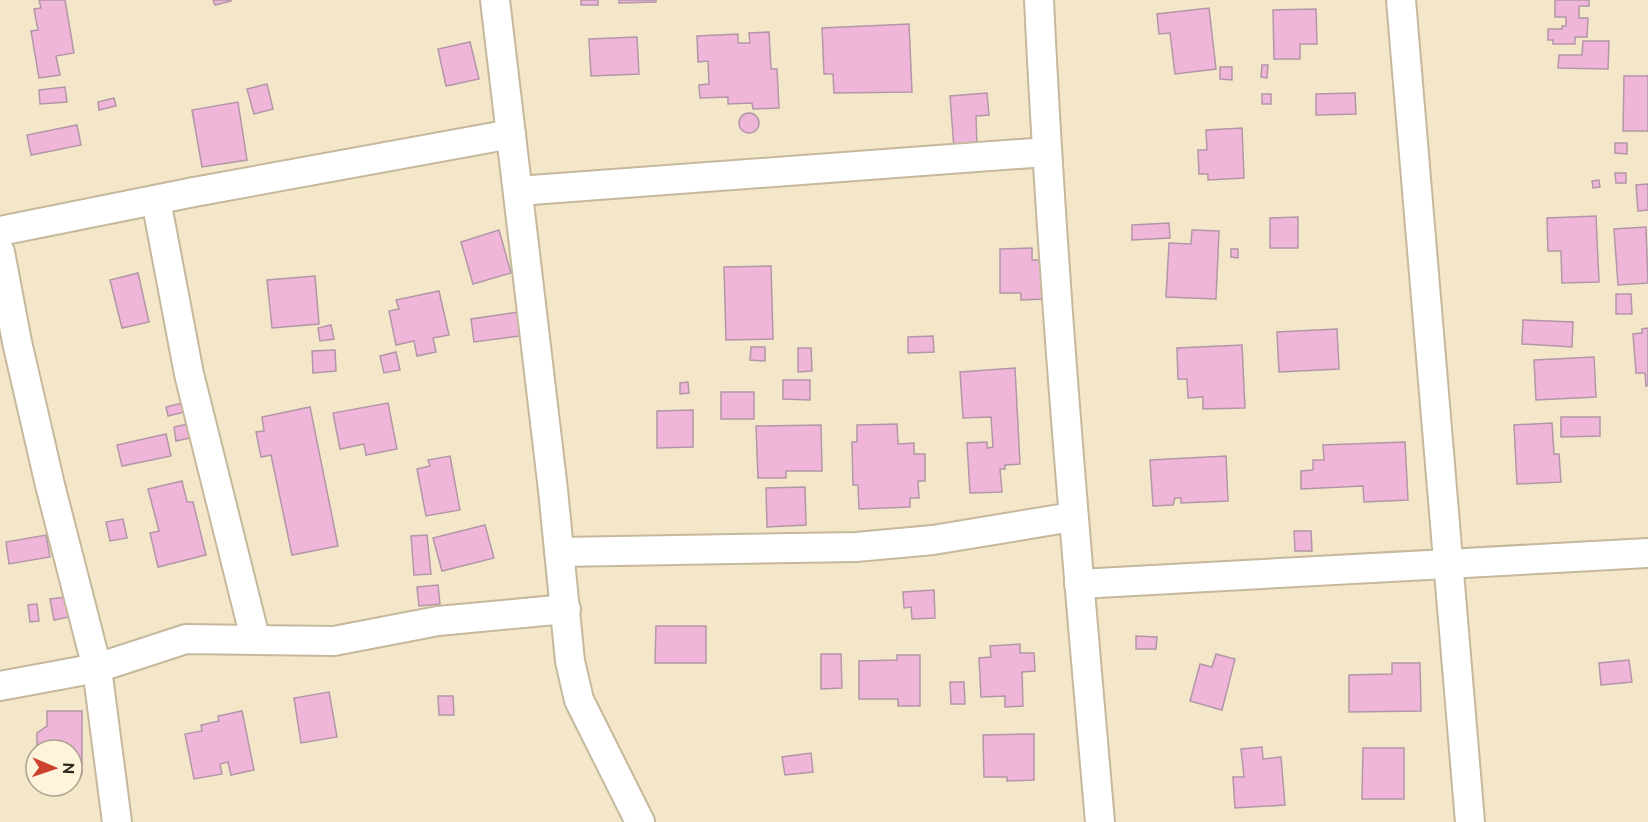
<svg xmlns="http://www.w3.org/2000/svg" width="1648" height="822" font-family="Ubuntu,sans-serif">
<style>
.building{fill:#f0b6d9;stroke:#b396a7;stroke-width:1.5}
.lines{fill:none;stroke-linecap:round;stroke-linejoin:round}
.street-casing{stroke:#c5b89c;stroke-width:32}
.street{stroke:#fff;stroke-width:28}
</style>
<rect width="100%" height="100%" fill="#f3e6c9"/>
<!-- building -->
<g class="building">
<path d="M39,0H65L74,53L56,56L60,75L39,78L31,31L38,30L34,9L41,8Z"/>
<path d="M213,0H231V1L215,5Z"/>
<rect x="581" y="0" width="17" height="5"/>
<path d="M619,0H656V2L619,3Z"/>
<path d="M1555,0H1589V6H1579V18H1588L1587,37H1575V44H1553V40H1548V29H1562V26H1566V17H1555Z"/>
<path d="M1209,8L1216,69L1175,74L1170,33L1159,34L1157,14Z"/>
<path d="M1316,9L1317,44H1300V59H1274L1273,10Z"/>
<path d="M909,24L912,92L834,93L833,74H824L822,28Z"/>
<path d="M769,32L771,69H777L779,108L753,109L752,103L728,104V97L700,98L699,85L709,84L708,61L698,62L697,36L738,34V43H750L749,33Z"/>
<path d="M637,37L639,74L591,76L589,39Z"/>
<path d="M1583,41H1609L1608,69L1558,68L1559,55H1582Z"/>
<path d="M470,42L479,79L446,86L438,49Z"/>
<path d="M1262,65H1268L1267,78L1261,77Z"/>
<path d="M1220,67H1232V80L1220,79Z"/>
<path d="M1624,76H1648V131H1623Z"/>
<path d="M267,84L273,109L254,114L247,89Z"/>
<path d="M65,87L67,102L40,104L39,90Z"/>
<path d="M987,93L989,115L976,116L977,146L954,148L950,96Z"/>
<path d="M1355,93L1356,114L1316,115V94Z"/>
<rect x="1262" y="94" width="9" height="10"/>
<path d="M114,98L116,106L99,110L98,102Z"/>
<path d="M238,102L247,160L202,167L192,110Z"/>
<circle cx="749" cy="123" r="10"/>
<path d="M77,125L81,145L31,155L27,135Z"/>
<path d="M1242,128L1244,178L1208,180V174H1199L1198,150H1207L1206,130Z"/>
<path d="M1615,143H1627V154L1615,153Z"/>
<path d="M1615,173H1626V183H1616Z"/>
<path d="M1599,180L1600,187L1593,188L1592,181Z"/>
<path d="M1648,184V210L1638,211L1636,185Z"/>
<path d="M1596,216L1599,282L1562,283L1561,251H1548L1547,218Z"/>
<path d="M1298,217V248H1270V218Z"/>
<path d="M1169,223L1170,238L1132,240V225Z"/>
<path d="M1646,227L1648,283L1618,285L1614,229Z"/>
<path d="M499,230L511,273L473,284L461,242Z"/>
<path d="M1192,230L1219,231L1216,299L1166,297L1169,243L1191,244Z"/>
<path d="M1032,248V260H1042L1043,299L1021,300V293H1000V249Z"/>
<path d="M1231,249H1238V258L1231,257Z"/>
<path d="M771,266L773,339L726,340L724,267Z"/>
<path d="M138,273L149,322L122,328L110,280Z"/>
<path d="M315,276L319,324L272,328L267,280Z"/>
<path d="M439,291L449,335L433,338L436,352L417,356L414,341L396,345L389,311L399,309L396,300Z"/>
<path d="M1616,294H1631L1632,314H1616Z"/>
<path d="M525,311L528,335L474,342L471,319Z"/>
<path d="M1523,320L1573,322L1572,347L1522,344Z"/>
<path d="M331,325L334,339L320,341L318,328Z"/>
<path d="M1648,328V385L1646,386L1645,373H1636L1633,334L1642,333V329Z"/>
<path d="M1337,329L1339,369L1279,372L1277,332Z"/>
<path d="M933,336L934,352L908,353V337Z"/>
<path d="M1242,345L1245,408L1203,409V397L1188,398L1187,379H1178L1177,348Z"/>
<path d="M751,347H765V361L750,360Z"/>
<path d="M798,348H811L812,371L798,372Z"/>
<path d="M335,350L336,371L313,373L312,351Z"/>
<path d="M396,352L400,370L384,373L380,356Z"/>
<path d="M1594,357L1596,397L1536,400L1534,360Z"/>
<path d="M1015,368L1020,464L1005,465V469H1000L1002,492L970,493L967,443L987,442V448L993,447L991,417L963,418L960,372Z"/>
<path d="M783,380H810V400L783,399Z"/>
<path d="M688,382L689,393L680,394V383Z"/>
<rect x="721" y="392" width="33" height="27"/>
<path d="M187,402L189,411L168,416L166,407Z"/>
<path d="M388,403L397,449L366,455L364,444L340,449L333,413Z"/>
<path d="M310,407L338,546L292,555L271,455L261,457L256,432L264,431L262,417Z"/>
<path d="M693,410V447L657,448V411Z"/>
<path d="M1561,417H1600V436L1561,437Z"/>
<path d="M192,423L194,437L176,441L174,427Z"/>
<path d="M1552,423L1554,454H1559L1561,482L1517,484L1514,425Z"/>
<path d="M897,424L898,444L914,443V454H925V481H918L919,498H910V507L859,509L858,485H853L852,442H857V425Z"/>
<path d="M821,425L822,471H786V478H758L756,426Z"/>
<path d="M166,434L171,456L122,466L117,445Z"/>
<path d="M1405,442L1408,500L1364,502L1363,486L1301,489V471L1313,470V460H1324L1323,445Z"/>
<path d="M450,456L460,510L426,516L417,469L430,466L428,460Z"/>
<path d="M1226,456L1228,501L1181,503V498H1175L1173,505L1153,506L1150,460Z"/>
<path d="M182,481L187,502H193L206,555L158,567L150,533L159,531L148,489Z"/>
<path d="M805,487L806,525L767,527L766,488Z"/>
<path d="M123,519L127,538L110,541L106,522Z"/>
<path d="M485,525L494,558L442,571L433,538Z"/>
<path d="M1294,531H1311L1312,551H1295Z"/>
<path d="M46,535L50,557L9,564L6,542Z"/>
<path d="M427,535L431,574L414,575L411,536Z"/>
<path d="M438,585L440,604L419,606L417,587Z"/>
<path d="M934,590L935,618L912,619L911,607L904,608L903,592Z"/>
<path d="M66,597L69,617L54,620L50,599Z"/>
<path d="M37,604L39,621L30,622L28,605Z"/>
<path d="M656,626H706V663H655Z"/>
<path d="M1136,636L1157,637L1156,649H1136Z"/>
<path d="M1020,644V653H1034L1035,671L1022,672L1023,706L1005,707V696L981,697L979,658L991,657L990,646Z"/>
<path d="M821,654H841L842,688L821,689Z"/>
<path d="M1216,654L1235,659L1222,710L1190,701L1200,664L1212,667Z"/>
<path d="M897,655H920V706H898V699H859V661L897,660Z"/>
<path d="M1629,660L1632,682L1601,685L1599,663Z"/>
<path d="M1392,663H1420L1421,711L1349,712V675L1392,674Z"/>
<path d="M950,682H964L965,704H951Z"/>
<path d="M329,692L337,737L301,743L294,698Z"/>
<path d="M438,696H453L454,715H439Z"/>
<path d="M47,711H82V774H72V750H43V745H37V733L47,726Z"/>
<path d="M242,711L254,770L231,775L228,762L220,764L222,774L194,779L185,734L202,731L201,725L219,721L218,716Z"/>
<path d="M1034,734V780L1007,781V777H984L983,735Z"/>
<path d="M1262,747L1263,759L1281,757L1285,805L1235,808L1233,777H1244L1241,749Z"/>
<path d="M1363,748H1404V799H1362Z"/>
<path d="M811,753L813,772L785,775L782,757Z"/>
</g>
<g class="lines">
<!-- street casing -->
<g class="street-casing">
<g id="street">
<path d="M495,0L553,490L570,661L579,700L640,822"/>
<path d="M1039,0C1052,275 1076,548 1100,822"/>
<path d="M1401,0L1470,822"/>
<path d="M518,191L1046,152"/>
<path d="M156,200L189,374L255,638"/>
<path d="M0,231L194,192L511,134"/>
<path d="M0,252L17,342L50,485L97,668L117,822"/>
<path d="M559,552L856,547L933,540L1072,517"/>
<path d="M1079,584L1648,553"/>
<path d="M0,686L97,668L186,639L334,641L438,621L566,609"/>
</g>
</g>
<!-- street -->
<use href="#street" class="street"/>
</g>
<!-- north arrow -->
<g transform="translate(54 768) rotate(92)"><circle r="28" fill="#fef4dc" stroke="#aaa28f" stroke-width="1.5"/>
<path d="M0-4.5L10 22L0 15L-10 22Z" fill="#cd422c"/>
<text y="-9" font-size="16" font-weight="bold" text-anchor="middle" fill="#2c271c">N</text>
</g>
</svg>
